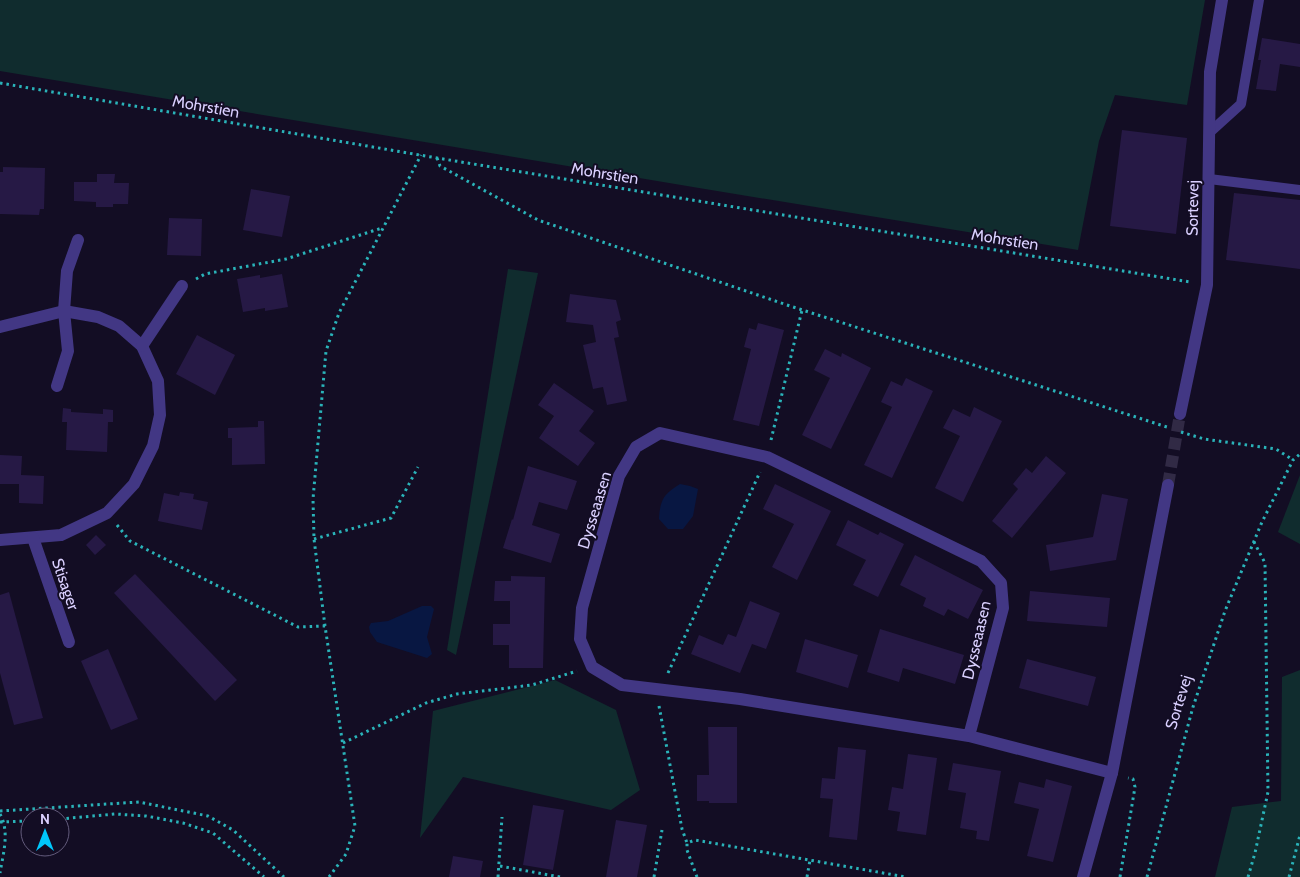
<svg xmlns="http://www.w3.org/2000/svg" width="1300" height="877" font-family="Cabin,sans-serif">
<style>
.green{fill:#102c2e}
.water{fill:#081742}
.building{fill:#261945}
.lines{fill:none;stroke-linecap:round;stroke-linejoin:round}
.street-tunnel{stroke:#312a45;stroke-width:12;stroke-dasharray:12 6;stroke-linecap:butt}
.path{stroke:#2ab3b9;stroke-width:3;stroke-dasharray:2.5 4;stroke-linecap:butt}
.lane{stroke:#423784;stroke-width:10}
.street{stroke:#423784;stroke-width:12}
.labels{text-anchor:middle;stroke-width:4;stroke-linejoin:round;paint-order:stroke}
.street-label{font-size:16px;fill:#dad0ff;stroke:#130d24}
</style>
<rect width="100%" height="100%" fill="#130d24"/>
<!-- green -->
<g class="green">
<path d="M0,0H1205L1187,105L1115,95L1099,141L1078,250L699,188L0,71Z"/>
<path d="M508,269L538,273L456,655L447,650Z"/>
<path d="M1300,475V544L1278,532Z"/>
<path d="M1300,670V877H1215L1232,807L1281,801L1282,677Z"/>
<path d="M555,680L616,710L640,790L611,810L463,777L420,838L433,711Z"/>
</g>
<!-- water -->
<g class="water">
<path d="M680,484L690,486L698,489L693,516L683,529H668L659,519C660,499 664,494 680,484Z"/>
<path d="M422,606H431L434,609L427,637L432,654L427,658L377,642L370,632L369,627L371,623L388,621Z"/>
</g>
<!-- building -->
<g class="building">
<path d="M1262,38L1300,44V67L1280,64L1276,91L1256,89L1261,60H1258Z"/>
<path d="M1122,130L1187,138L1176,234L1110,226Z"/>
<path d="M3,167L45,168L44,209H40L39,215L0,214V172H3Z"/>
<path d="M97,174H115L114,183H129L128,204H113V207H96V202L74,201V182H97Z"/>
<path d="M251,189L290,196L282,237L243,230Z"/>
<path d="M1234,193L1300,200V269L1226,260Z"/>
<path d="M169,218L202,219L201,256L167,255Z"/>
<path d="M282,274L288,307L265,311V308L243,312L237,279L260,275V278Z"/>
<path d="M570,294L616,300L621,320L616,322L619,337L614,338L627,401L607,405L603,387L593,389L583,345L596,342L593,325L566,322Z"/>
<path d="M758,323L784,330L759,426L733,420L751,349L744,347L749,328L756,330Z"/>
<path d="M197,335L235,355L215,395L176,374Z"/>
<path d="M825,349L841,357L842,353L871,368L831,449L802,435L830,378L814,370Z"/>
<path d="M906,378L933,391L892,478L864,465L892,407L881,402L891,381L902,386Z"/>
<path d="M554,383L594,411L579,431L595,443L578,466L539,438L554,416L538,405Z"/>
<path d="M974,407L1002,421L963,502L935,488L960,436L943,428L953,409L970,417Z"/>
<path d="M63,408L71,409V412L103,414V409L113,410V422H108L107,452L66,450L67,422H62Z"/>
<path d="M258,421H264L265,464L232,465V438H228V428L258,427Z"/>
<path d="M0,455L22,456L21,475L44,476L43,504L19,503V484H0Z"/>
<path d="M1046,456L1066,473L1012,538L992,521L1018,489L1013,484L1026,468L1032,473Z"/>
<path d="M528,466L577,481L567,510L539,502L532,525L560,534L551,563L503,548L512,519L513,520Z"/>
<path d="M775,484L831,511L797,580L772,567L794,524L763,509Z"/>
<path d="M180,492L194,494L193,499L208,502L202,530L158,521L164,493L179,496Z"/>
<path d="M1102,494L1128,499L1116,560L1050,571L1046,545L1093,537Z"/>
<path d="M848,520L878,535L880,532L904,544L878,597L853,585L866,560L836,545Z"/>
<path d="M96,535L106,545L95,555L86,545Z"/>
<path d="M915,555L983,590L968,619L948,609L944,616L923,606L926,598L900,585Z"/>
<path d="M135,574L237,680L215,701L114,593Z"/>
<path d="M511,576L545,577L543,668H509V645H493V624H510V601H494L495,581H511Z"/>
<path d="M1030,591L1110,598L1107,627L1027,621Z"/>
<path d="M9,592L43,718L14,725L0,673V595Z"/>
<path d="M750,601L780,613L766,649L752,644L740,673L691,654L699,635L723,645L728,634L736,637Z"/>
<path d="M880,629L964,655L955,684L903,668L899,682L867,672Z"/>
<path d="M805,639L858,655L848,688L796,672Z"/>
<path d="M108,649L138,719L111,730L81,661Z"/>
<path d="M1027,659L1096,677L1088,706L1019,688Z"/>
<path d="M708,727H737V803H709V801H697V775H709Z"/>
<path d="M838,747L866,750L857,840L829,837L833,799L820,798L822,778L835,779Z"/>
<path d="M908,754L937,758L926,835L897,831L900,812L888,810L892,787L903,789Z"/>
<path d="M953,763L1001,771L989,841L976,839L977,831L960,828L966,793L948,790Z"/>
<path d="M1046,779L1072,786L1053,862L1027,856L1039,809L1014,803L1019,782L1044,788Z"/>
<path d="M533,805L564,810L553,870L523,865Z"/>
<path d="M616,820L647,825L637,877H606Z"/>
<path d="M453,856L483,861L480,877H449Z"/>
</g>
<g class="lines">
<!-- street-tunnel -->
<path class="street-tunnel" d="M1168,485L1180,414"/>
<!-- path -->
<g class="path">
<path d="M0,83L437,158L1190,282"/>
<path d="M437,158L440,166L538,220L790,306L1170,428"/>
<path d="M196,279L205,274L286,259L382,228"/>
<path d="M1181,432L1204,439L1276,449L1293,460"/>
<path d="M771,440L802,310"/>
<path d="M117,525L130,541L298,627L325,626"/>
<path d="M314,539L391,518L418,467"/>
<path d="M668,673L760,472"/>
<path d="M659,706L682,829L687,843"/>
<path d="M343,743L426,703L457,694L532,685L577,671"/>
<path d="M0,811L139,802L208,816L233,830L284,877"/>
<path d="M0,814C10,832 3,854 0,873"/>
<path d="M60,819L115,814L146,816L183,823L213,833L264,877"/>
<path d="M0,822L30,821"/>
<path d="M500,866L560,877"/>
<path d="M329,877L346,854L355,826L325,626L314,539L313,499L326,351L339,313L421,155"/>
<path d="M498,877L502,817"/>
<path d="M654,877L662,830"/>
<path d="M697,877L687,850V843L695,840L906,877"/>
<path d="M807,877L810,860"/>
<path d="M1120,877L1135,787L1133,779L1128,778"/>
<path d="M1147,877L1193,707L1225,611L1262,522L1293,460L1300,454"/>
<path d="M1248,877L1255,853L1268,792L1265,563L1254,542"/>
<path d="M1289,877L1300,835"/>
</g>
<!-- lane -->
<g class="lane">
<path d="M1209,133L1241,104L1259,0"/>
<path d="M1209,179L1300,190"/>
</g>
<!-- street -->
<g class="street">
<path d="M0,327L64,311L98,317L119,326L142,346L158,381L160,415L153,446L134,484L107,513L61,535L0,540"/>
<path d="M142,346L182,286"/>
<path d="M57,386L68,351L64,311L67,271L78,240"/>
<path d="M1180,414L1207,285L1210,72L1222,0"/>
<path d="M33,538L69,642"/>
<path d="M969,736L1003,608L1001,583L981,561L767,457L660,433L636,447L619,476L582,608L580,639L592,667L622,685L740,699L969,736L1112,773"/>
<path d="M1083,877L1112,773L1168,485"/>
</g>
</g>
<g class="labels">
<!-- street labels -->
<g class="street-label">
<text transform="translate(206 106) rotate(10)" y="6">Mohrstien</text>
<text transform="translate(605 173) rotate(9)" y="6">Mohrstien</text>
<text transform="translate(1192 208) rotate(-89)" y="6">Sortevej</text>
<text transform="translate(1005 239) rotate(9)" y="6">Mohrstien</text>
<text transform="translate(594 510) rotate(-73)" y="6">Dysseaasen</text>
<text transform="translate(66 584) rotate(71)" y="6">Stisager</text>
<text transform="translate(976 640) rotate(-77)" y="6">Dysseaasen</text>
<text transform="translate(1178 702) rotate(-73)" y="6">Sortevej</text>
</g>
</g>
<!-- north arrow -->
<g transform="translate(45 832)"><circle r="24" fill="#130d24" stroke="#635b7c"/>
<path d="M0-4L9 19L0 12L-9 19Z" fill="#00c7fb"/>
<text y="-8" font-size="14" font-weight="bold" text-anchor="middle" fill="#dad0ff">N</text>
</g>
</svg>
